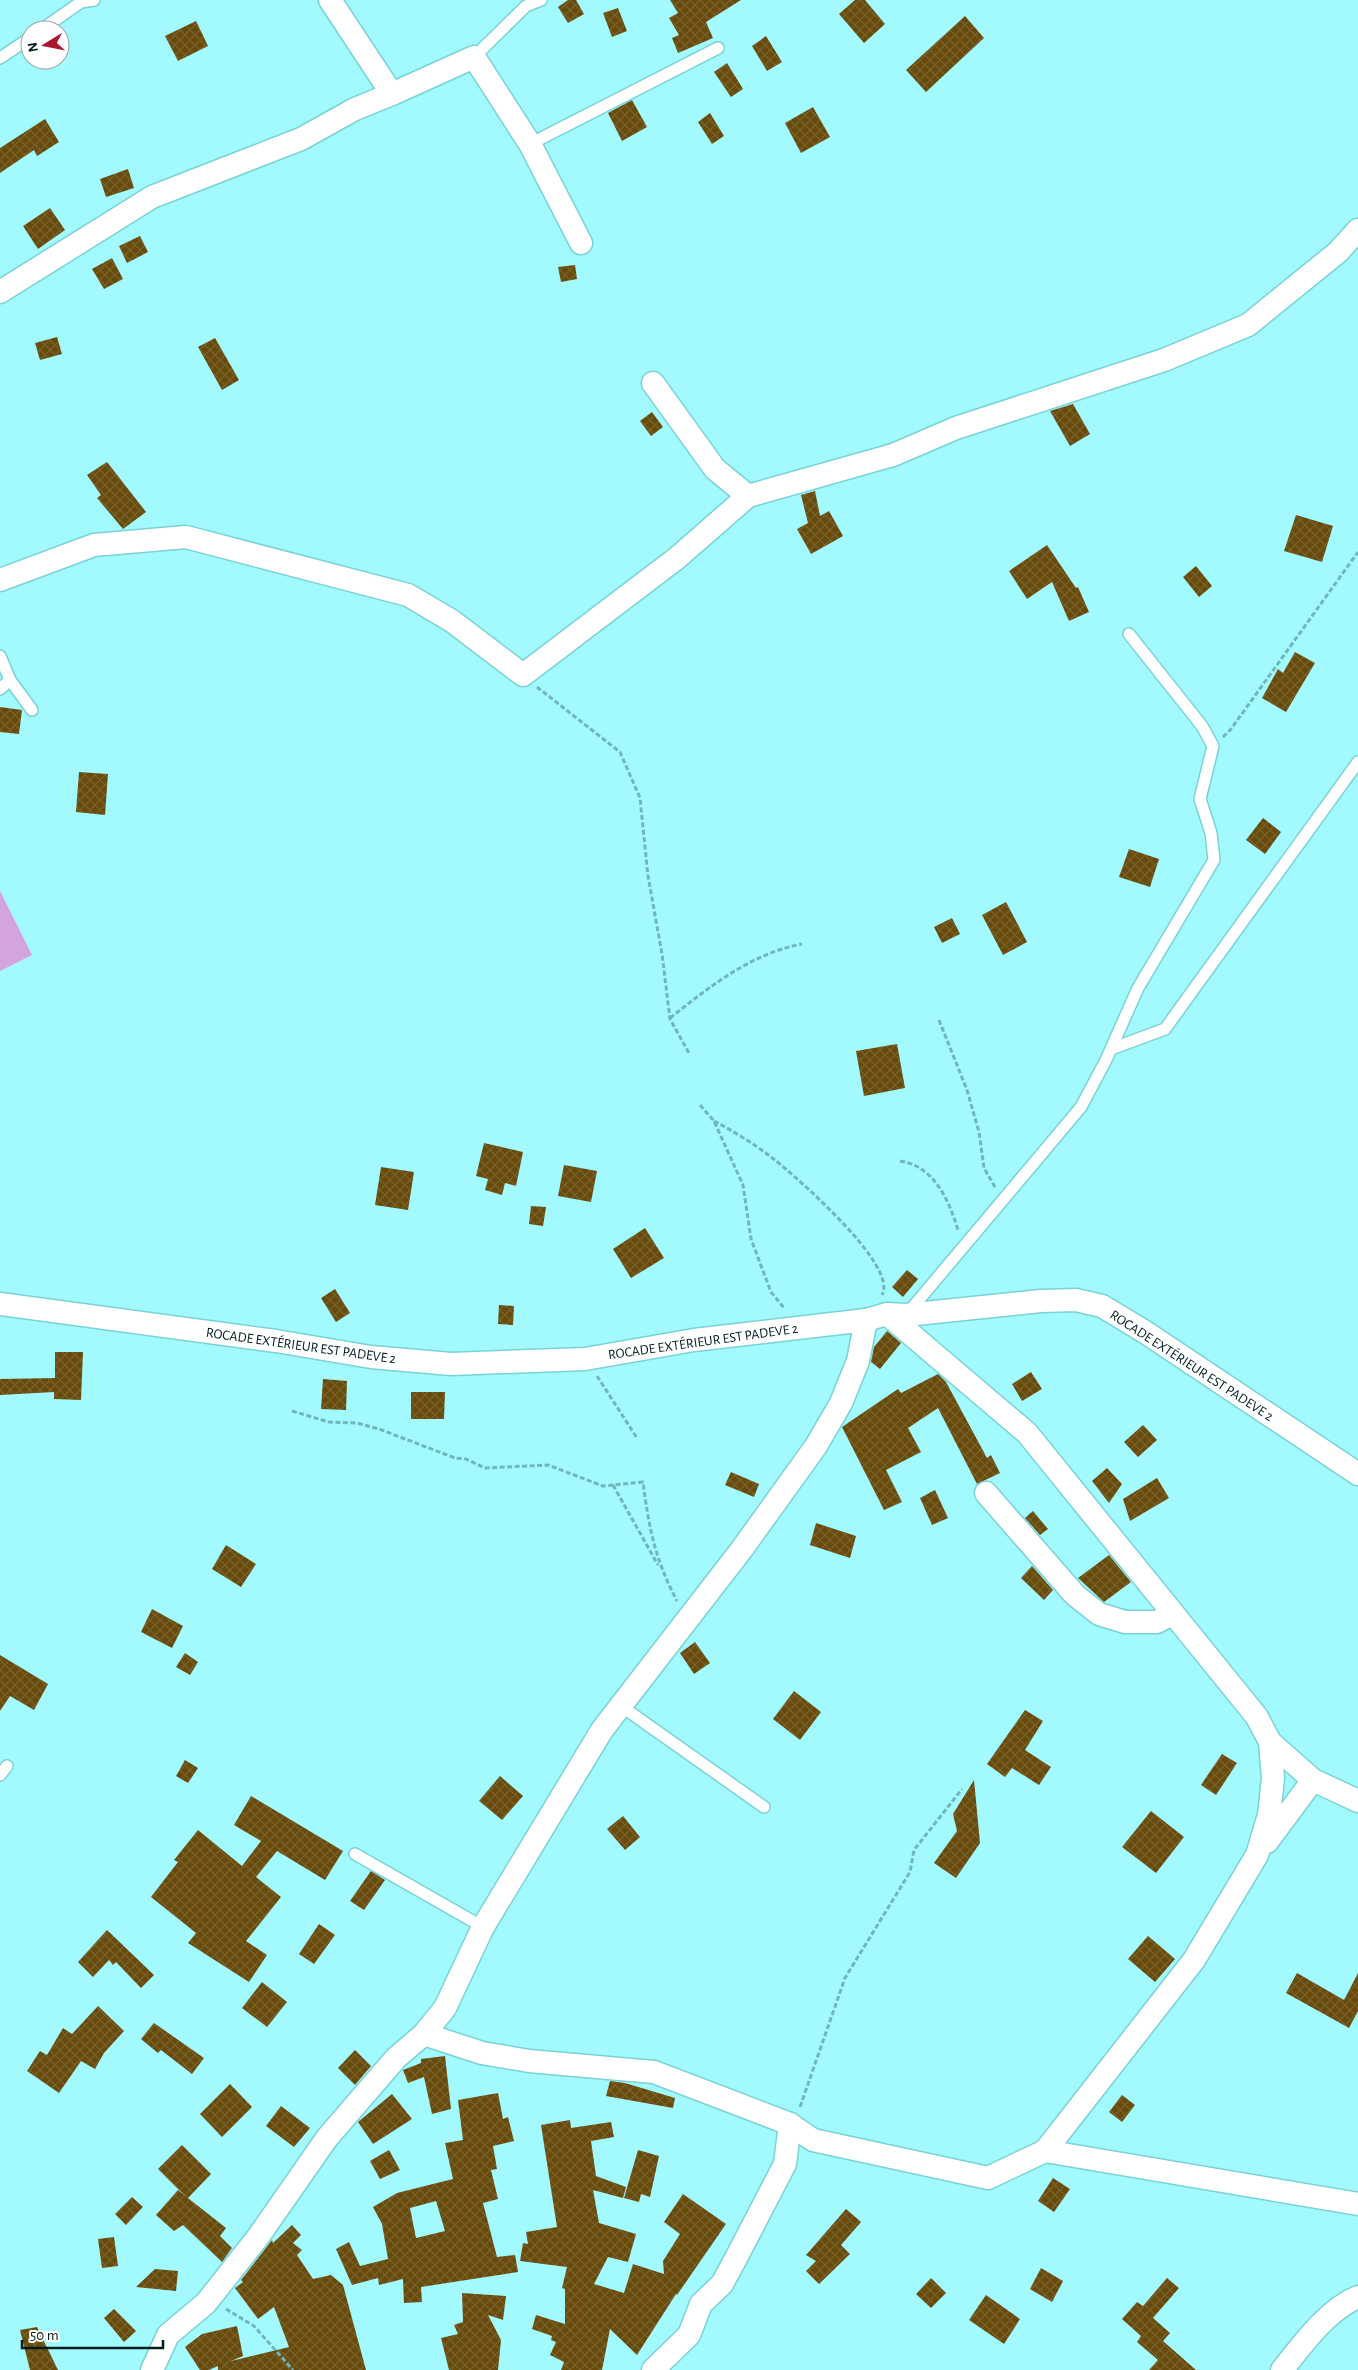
<svg xmlns="http://www.w3.org/2000/svg" width="1358" height="2370" font-family="'Alegreya Sans',sans-serif">
<style>
.pitch{fill:#d4a4df}
.building{fill:url(#building-cross-hatch);fill-rule:evenodd}
.lines{fill:none;stroke-linecap:round;stroke-linejoin:round}
.lane-casing{stroke:#7ad2d6;stroke-width:14}
.street-casing{stroke:#7ad2d6;stroke-width:25}
.path{stroke:#71b6b9;stroke-width:3;stroke-dasharray:5 2.5;stroke-linecap:butt}
.lane{stroke:#fff;stroke-width:11}
.street{stroke:#fff;stroke-width:22}
.labels{text-anchor:middle;stroke-width:5;stroke-linejoin:round;paint-order:stroke}
.street-label{font-size:14px;fill:#011c1d;stroke:#fff}
</style>
<defs>
<pattern id="building-cross-hatch" width="8" height="8" patternUnits="userSpaceOnUse" patternTransform="scale(1.25)"><rect width="8" height="8" fill="#684a0a"/><path d="M0 0l8 8M0 8l8-8" fill="none" stroke="#77612d"/></pattern>
</defs>
<rect width="100%" height="100%" fill="#a2fafe"/>
<!-- pitch -->
<path class="pitch" d="M0,891L32,955L0,971Z"/>
<!-- building -->
<g class="building">
<path d="M568,0H576L584,14L568,23L558,7Z"/>
<path d="M670,0H741L706,22L713,38L678,53L672,38L679,35L669,18L678,13Z"/>
<path d="M855,0H865L885,24L864,43L839,14Z"/>
<path d="M618,8L627,31L612,37L603,13Z"/>
<path d="M965,16L984,38L926,92L906,70Z"/>
<path d="M196,21L208,46L178,61L165,36Z"/>
<path d="M766,36L782,62L767,71L752,46Z"/>
<path d="M727,63L743,89L731,97L714,72Z"/>
<path d="M632,100L647,127L622,141L608,113Z"/>
<path d="M813,107L830,137L801,153L785,123Z"/>
<path d="M710,113L724,136L712,144L698,122Z"/>
<path d="M45,119L59,142L37,156L34,150L0,173V148Z"/>
<path d="M128,169L134,188L106,197L100,179Z"/>
<path d="M50,208L65,230L38,249L23,226Z"/>
<path d="M140,236L148,252L127,263L119,246Z"/>
<path d="M112,258L123,279L104,289L92,269Z"/>
<path d="M575,265L577,279L561,282L558,267Z"/>
<path d="M57,337L62,354L40,360L35,343Z"/>
<path d="M215,338L239,380L222,390L198,347Z"/>
<path d="M1073,404L1090,434L1070,446L1050,411Z"/>
<path d="M652,412L663,427L651,436L640,421Z"/>
<path d="M107,462L146,512L123,529L97,498L101,495L87,475Z"/>
<path d="M815,491L820,516L829,511L843,536L811,554L797,529L808,523L801,495Z"/>
<path d="M1296,515L1333,526L1322,562L1284,551Z"/>
<path d="M1047,545L1076,588L1078,587L1089,612L1069,621L1052,582L1027,599L1009,571Z"/>
<path d="M1196,566L1212,586L1199,597L1183,577Z"/>
<path d="M1295,652L1315,663L1286,712L1262,698L1278,669L1283,673Z"/>
<path d="M0,707L22,710L19,734L0,732Z"/>
<path d="M79,772L108,774L105,815L76,812Z"/>
<path d="M1263,818L1281,832L1265,854L1246,840Z"/>
<path d="M1129,849L1159,859L1150,887L1119,877Z"/>
<path d="M1006,902L1027,942L1003,955L982,915Z"/>
<path d="M952,918L960,934L942,943L934,927Z"/>
<path d="M897,1044L905,1088L864,1096L856,1051Z"/>
<path d="M484,1143L523,1152L516,1186L505,1183L502,1195L485,1190L488,1179L476,1176Z"/>
<path d="M564,1165L597,1171L591,1202L558,1196Z"/>
<path d="M381,1167L414,1172L408,1210L375,1205Z"/>
<path d="M531,1206L546,1207L543,1226L529,1224Z"/>
<path d="M645,1228L664,1258L631,1278L613,1249Z"/>
<path d="M907,1270L918,1279L903,1297L892,1287Z"/>
<path d="M335,1289L350,1313L336,1322L321,1298Z"/>
<path d="M499,1305L514,1306L513,1325L498,1324Z"/>
<path d="M887,1331L901,1343L880,1369L871,1362L874,1347Z"/>
<path d="M55,1352H83L81,1400L54,1399V1392L0,1395V1379L55,1378Z"/>
<path d="M1031,1372L1042,1389L1022,1401L1012,1384Z"/>
<path d="M938,1374L946,1382L987,1458L991,1455L1000,1473L977,1484L938,1408L908,1428L921,1452L886,1470L902,1502L884,1510L842,1427L898,1389L901,1393Z"/>
<path d="M323,1379L347,1381L346,1410L321,1409Z"/>
<path d="M411,1392H445L444,1419H411Z"/>
<path d="M1143,1425L1157,1440L1138,1457L1124,1442Z"/>
<path d="M1107,1468L1122,1484L1109,1503L1092,1481Z"/>
<path d="M731,1472L759,1484L754,1497L725,1485Z"/>
<path d="M1157,1478L1169,1498L1130,1521L1123,1499Z"/>
<path d="M935,1490L948,1518L932,1525L920,1498Z"/>
<path d="M1033,1511L1048,1529L1040,1535L1025,1518Z"/>
<path d="M816,1523L856,1536L850,1558L810,1545Z"/>
<path d="M226,1545L256,1564L241,1587L212,1569Z"/>
<path d="M1109,1555L1131,1582L1104,1602L1078,1578Z"/>
<path d="M1032,1566L1053,1590L1044,1600L1021,1578Z"/>
<path d="M152,1609L183,1626L172,1648L141,1632Z"/>
<path d="M695,1642L710,1663L694,1674L680,1653Z"/>
<path d="M185,1653L198,1662L190,1675L176,1667Z"/>
<path d="M0,1655L48,1684L34,1710L10,1696L0,1711Z"/>
<path d="M794,1691L821,1712L800,1740L773,1719Z"/>
<path d="M1025,1710L1043,1721L1025,1750L1051,1767L1039,1785L1012,1768L1005,1777L987,1764Z"/>
<path d="M1222,1754L1237,1763L1216,1795L1201,1785Z"/>
<path d="M185,1760L198,1768L188,1783L176,1776Z"/>
<path d="M500,1776L523,1796L502,1820L479,1801Z"/>
<path d="M974,1780L980,1843L956,1878L934,1863L957,1831L953,1814Z"/>
<path d="M251,1796L343,1851L325,1880L277,1851L256,1877L281,1897L246,1941L267,1955L249,1982L188,1943L196,1933L151,1897L178,1862L174,1860L198,1830L242,1866L261,1841L234,1825Z"/>
<path d="M1151,1811L1184,1837L1156,1873L1122,1847Z"/>
<path d="M623,1816L640,1837L625,1850L607,1829Z"/>
<path d="M371,1871L385,1880L364,1910L350,1901Z"/>
<path d="M319,1924L335,1935L314,1964L299,1954Z"/>
<path d="M107,1930L154,1975L141,1988L116,1962L113,1965L109,1960L93,1977L78,1962Z"/>
<path d="M1148,1936L1175,1959L1155,1982L1128,1959Z"/>
<path d="M1297,1973L1344,2000L1358,1973V2011L1349,2028L1286,1993Z"/>
<path d="M262,1982L287,2002L267,2027L242,2008Z"/>
<path d="M98,2006L124,2031L104,2053L95,2069L81,2061L59,2093L27,2071L40,2051L47,2055L63,2028L72,2034Z"/>
<path d="M154,2023L204,2058L192,2074L161,2050L158,2053L141,2039Z"/>
<path d="M355,2050L371,2066L355,2085L338,2068Z"/>
<path d="M445,2056L451,2109L432,2114L424,2077L408,2083L403,2070L421,2063V2059Z"/>
<path d="M610,2081L625,2083L675,2098L673,2108L606,2096Z"/>
<path d="M230,2084L252,2107L222,2137L200,2114Z"/>
<path d="M498,2093L503,2119L508,2117L514,2141L493,2146L497,2169L491,2170L498,2199L483,2203L497,2257L515,2255L518,2272L421,2287L422,2302L404,2303L403,2279L379,2285L378,2278L352,2285L336,2249L349,2242L360,2266L388,2259L382,2224L373,2207L397,2193L453,2179L445,2143L463,2140L458,2100ZM436,2201L445,2231L416,2238L410,2208Z"/>
<path d="M392,2094L412,2119L373,2144L358,2122Z"/>
<path d="M1122,2095L1135,2105L1122,2122L1109,2112Z"/>
<path d="M281,2106L310,2128L294,2147L266,2126Z"/>
<path d="M570,2120L571,2128L611,2122L614,2137L591,2141L596,2176L626,2187L623,2198L593,2190L599,2223L636,2234L628,2262L608,2257L594,2284L624,2293L633,2264L664,2274L663,2261L680,2234L664,2222L683,2194L726,2224L677,2295L676,2294L637,2355L610,2329L602,2370H561L564,2362L550,2355L556,2342L551,2340L552,2336L532,2329L536,2315L565,2324V2289L562,2288L567,2267L520,2261L523,2243L528,2244L526,2232L557,2227L541,2125Z"/>
<path d="M182,2145L211,2174L188,2198L226,2228L220,2236L232,2248L222,2262L183,2225L174,2231L156,2215L178,2190L185,2196L158,2169Z"/>
<path d="M389,2150L400,2170L380,2179L370,2161Z"/>
<path d="M638,2150L659,2156L650,2197L641,2194L639,2202L624,2198Z"/>
<path d="M1053,2178L1070,2189L1054,2212L1038,2201Z"/>
<path d="M132,2197L143,2207L126,2225L115,2214Z"/>
<path d="M846,2209L861,2222L841,2245L850,2254L819,2284L806,2271L816,2261L806,2255Z"/>
<path d="M292,2225L301,2235L293,2243L302,2250L297,2255L313,2279L331,2275L343,2285L366,2370H218V2366L209,2370H200L185,2347L202,2334L237,2326L243,2356L231,2361L289,2347L274,2307L258,2319L235,2288L243,2282L241,2280L272,2240L273,2243Z"/>
<path d="M114,2237L118,2266L102,2268L98,2239Z"/>
<path d="M1041,2268L1063,2281L1052,2302L1030,2289Z"/>
<path d="M155,2269L178,2271L176,2291L136,2287Z"/>
<path d="M931,2278L946,2293L931,2308L916,2294Z"/>
<path d="M1167,2278L1179,2288L1153,2318L1170,2333L1163,2341L1196,2370H1149L1158,2360L1137,2342L1141,2336L1122,2319L1137,2302L1143,2306Z"/>
<path d="M462,2293L506,2296L503,2320L488,2315L501,2340L498,2370H449L441,2338L458,2334L454,2325L463,2322Z"/>
<path d="M986,2295L1020,2319L1004,2344L969,2320Z"/>
<path d="M114,2309L136,2331L124,2342L104,2318Z"/>
<path d="M37,2327L58,2370H30L20,2330Z"/>
</g>
<g class="lines">
<!-- lane casing -->
<g class="lane-casing">
<g id="lane">
<path d="M41,30L81,2L94,0"/>
<path d="M474,57L526,6L541,0"/>
<path d="M0,58L30,38"/>
<path d="M530,144L718,48"/>
<path d="M0,656L10,680L32,710"/>
<path d="M0,689L10,680"/>
<path d="M1111,1049L1165,1029L1358,762"/>
<path d="M907,1314L1081,1107L1106,1060L1138,988L1214,860L1211,833L1200,799L1213,746L1202,726L1129,634"/>
<path d="M621,1706L764,1807"/>
<path d="M0,1775L7,1766"/>
<path d="M355,1854L483,1927"/>
</g>
</g>
<!-- street casing -->
<g class="street-casing">
<g id="street">
<path d="M392,94L474,57L530,144L581,243"/>
<path d="M0,292L152,197L301,139L355,109L392,94L330,0"/>
<path d="M653,383L715,469L748,496"/>
<path d="M0,580L94,545L186,537L408,595L452,621L523,675L677,558L748,496L893,455L956,428L1164,360L1248,325L1338,252L1358,230"/>
<path d="M0,1304L276,1341L371,1357L451,1364L585,1359L694,1340L866,1320L887,1314L906,1315L1041,1301L1076,1300L1102,1306L1145,1332L1358,1474"/>
<path d="M887,1314L1027,1433L1257,1717L1270,1742L1273,1778L1269,1815L1257,1855L1194,1960L1045,2151L1358,2204"/>
<path d="M986,1493L1075,1595L1099,1614L1125,1622H1157L1173,1613"/>
<path d="M1270,1742L1313,1780L1358,1801"/>
<path d="M1267,1842L1313,1780"/>
<path d="M424,2034L482,2053L529,2061L654,2072L790,2124L813,2140L988,2178L1045,2151"/>
<path d="M152,2370L168,2335L206,2303L258,2237L327,2138L396,2058L424,2034L445,2008L483,1927L602,1730L742,1549L816,1446L841,1403L858,1361L866,1320"/>
<path d="M653,2370L689,2335L701,2304L722,2284L734,2262L785,2164L790,2124"/>
<path d="M1282,2370C1303,2344 1327,2310 1358,2297"/>
</g>
</g>
<!-- path -->
<g class="path">
<path d="M537,687L620,752L640,798L648,876L662,954L670,1019L690,1055"/>
<path d="M1223,737L1231,729L1358,552"/>
<path d="M670,1018C711,986 750,954 802,944"/>
<path d="M939,1020L967,1090L979,1132L984,1168L995,1187"/>
<path d="M700,1105L714,1121L743,1185L751,1239L771,1292L785,1309"/>
<path d="M714,1121C735,1132 756,1145 775,1160C797,1178 899,1266 882,1295"/>
<path d="M900,1161C934,1166 949,1200 958,1230"/>
<path d="M597,1376L637,1438"/>
<path d="M292,1411L329,1422L357,1423L379,1429L455,1458L466,1459L485,1468L548,1465L603,1486L643,1482C649,1529 655,1559 677,1601"/>
<path d="M613,1485L658,1565"/>
<path d="M800,2107L845,1978L910,1872L914,1850L962,1789"/>
<path d="M226,2309L254,2326L293,2370"/>
</g>
<!-- lane -->
<use href="#lane" class="lane"/>
<!-- street -->
<use href="#street" class="street"/>
</g>
<g class="labels">
<!-- street labels -->
<g class="street-label">
<text transform="translate(703 1341) rotate(-8)" y="5">ROCADE EXTÉRIEUR EST PADEVE 2</text>
<text transform="translate(301 1345) rotate(8)" y="5">ROCADE EXTÉRIEUR EST PADEVE 2</text>
<text transform="translate(1192 1365) rotate(33)" y="5">ROCADE EXTÉRIEUR EST PADEVE 2</text>
</g>
</g>
<!-- north arrow -->
<g transform="translate(45 45) rotate(260)"><circle r="24" fill="#ffffff" stroke="#99a4a5"/>
<path d="M0-4L9 19L0 12L-9 19Z" fill="#ab1630"/>
<text y="-8" font-size="14" font-weight="bold" text-anchor="middle" fill="#011c1d">N</text>
</g>
<!-- scale -->
<path d="M22 2340v8h141v-8" fill="none" stroke="#011c1d" stroke-width="2.5"/>
<text x="30" y="2340" font-size="15" fill="#011c1d" stroke="#ffffff" stroke-width="4" paint-order="stroke">50 m</text>
</svg>
